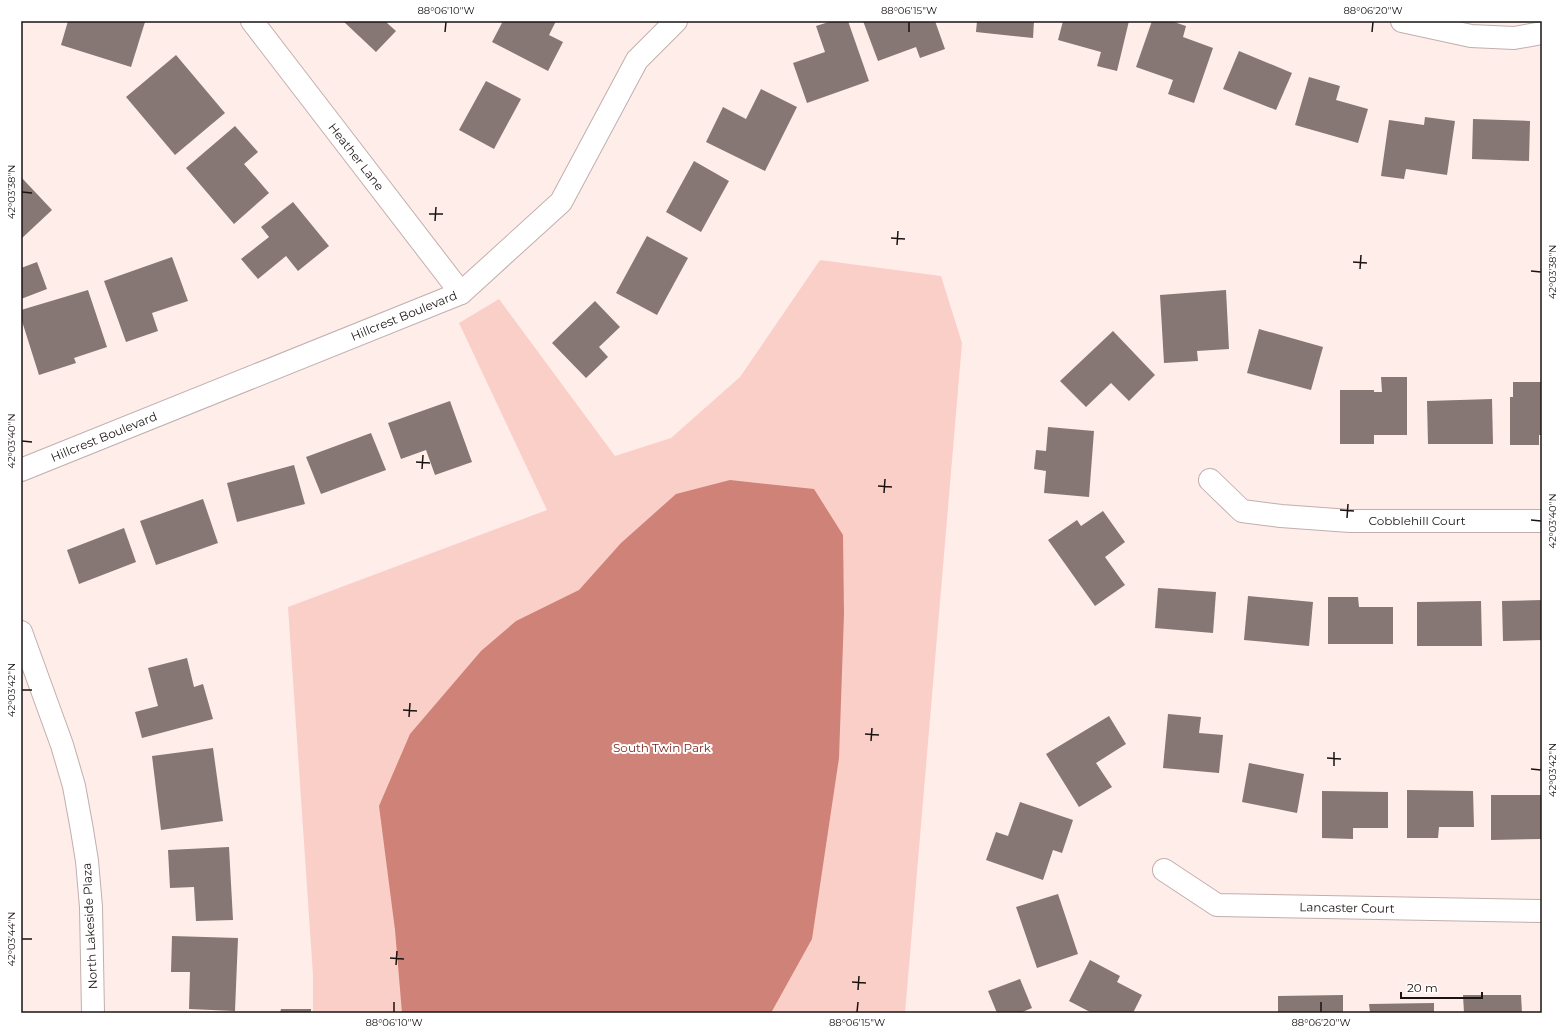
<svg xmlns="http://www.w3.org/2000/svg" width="1563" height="1034" font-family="Montserrat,sans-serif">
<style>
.green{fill:#facfc8}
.water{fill:#cf8277}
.building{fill:#867674}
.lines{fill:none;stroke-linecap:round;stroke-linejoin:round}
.minor-casing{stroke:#c1afad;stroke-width:24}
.minor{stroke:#fff;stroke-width:22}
.ticks{fill:none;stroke:#191312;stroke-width:1.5}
.labels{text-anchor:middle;stroke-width:4;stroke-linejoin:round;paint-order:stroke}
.street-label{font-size:12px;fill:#191312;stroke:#fff}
.park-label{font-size:12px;fill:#7c1f18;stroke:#fff}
.neatline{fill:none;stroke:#191312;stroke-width:1.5}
.ticks-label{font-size:10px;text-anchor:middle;fill:#191312}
</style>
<rect width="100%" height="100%" fill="#ffedea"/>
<!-- green -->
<path class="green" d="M820,260L941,276L962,343L905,1013H313V975L288,607L547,510L459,323L499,299L615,456L671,438L740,377Z"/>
<!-- water -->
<path class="water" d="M730,480L814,489L843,535L844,614L839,758L812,939L771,1013H402L395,930L379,806L410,734L481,651L516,621L579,590L621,543L676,494Z"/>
<!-- building -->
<g class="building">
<path d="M68,21L145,22L131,67L61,45Z"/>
<path d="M343,21H389L387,23L396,31L376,52Z"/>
<path d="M503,21H556L549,35L563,42L548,71L492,42Z"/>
<path d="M832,21H848L869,81L807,103L793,63L825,52L816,26Z"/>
<path d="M863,21H935L945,49L920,58L916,47L878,61Z"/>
<path d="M977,21H1034L1033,38L976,32Z"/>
<path d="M1063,21H1129L1117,71L1097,66L1101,52L1058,40Z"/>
<path d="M1152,21H1171L1186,26L1183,37L1213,48L1194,103L1168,94L1173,80L1136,67Z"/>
<path d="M1239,51L1292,73L1276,110L1223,89Z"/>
<path d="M176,55L225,113L175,155L126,97Z"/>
<path d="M1309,77L1340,86L1336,100L1368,109L1358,143L1295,125Z"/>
<path d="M486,81L521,99L494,149L459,130Z"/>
<path d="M761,89L797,107L765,171L706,142L723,107L746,119Z"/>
<path d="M1425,117L1455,121L1447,175L1406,169L1404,179L1381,176L1389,120L1424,125Z"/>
<path d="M1473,119L1530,121L1529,161L1472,159Z"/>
<path d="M235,126L258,152L244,164L269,193L234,224L186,168Z"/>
<path d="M694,161L729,181L701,232L666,212Z"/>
<path d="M21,177L52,210L21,239Z"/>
<path d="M293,202L329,246L298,271L286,256L258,279L241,259L269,237L261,227Z"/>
<path d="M647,236L688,258L657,315L616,293Z"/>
<path d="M172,257L188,301L152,313L158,331L126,342L104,281Z"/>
<path d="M37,262L47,289L21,299V268Z"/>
<path d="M88,290L107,347L74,358L76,363L39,375L21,318V310Z"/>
<path d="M1226,290L1229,349L1197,351L1198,361L1164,363L1160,295Z"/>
<path d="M595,301L620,327L599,347L608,357L586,378L552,343Z"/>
<path d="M1259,329L1323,347L1311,390L1247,373Z"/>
<path d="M1113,331L1155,375L1129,401L1111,383L1086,407L1060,381Z"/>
<path d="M1381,377H1407V435H1374V444H1340V390H1374V392H1382Z"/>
<path d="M1513,382H1542V435H1539V445H1510V397H1513Z"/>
<path d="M1492,399L1493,444H1428L1427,401Z"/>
<path d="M450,401L472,462L435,475L426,450L401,459L388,423Z"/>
<path d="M1048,427L1094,431L1089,497L1044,493L1046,471L1034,469L1036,450L1046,451Z"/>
<path d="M371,433L386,470L321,494L306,457Z"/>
<path d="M294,465L305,504L237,522L227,483Z"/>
<path d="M203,499L218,543L156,565L140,521Z"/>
<path d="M1103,511L1125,542L1105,557L1125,585L1095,606L1048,540L1077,520L1081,526Z"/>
<path d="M124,528L136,562L79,584L67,550Z"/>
<path d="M1158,588L1216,592L1213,633L1155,628Z"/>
<path d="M1248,596L1313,602L1309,646L1244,640Z"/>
<path d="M1328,597H1358L1359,607H1393V644H1328Z"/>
<path d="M1542,600V640L1503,641L1502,601Z"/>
<path d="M1481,601L1482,646H1417V602Z"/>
<path d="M187,658L194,687L203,684L213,719L142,738L135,712L158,706L148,668Z"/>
<path d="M1168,714L1201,717L1199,733L1223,735L1219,773L1163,768Z"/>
<path d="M1109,716L1126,744L1096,763L1112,787L1079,807L1046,754Z"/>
<path d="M213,748L223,821L161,830L152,756Z"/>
<path d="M1249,763L1304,774L1297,813L1242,802Z"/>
<path d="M1407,790L1473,791L1474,827H1439L1438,838H1407Z"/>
<path d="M1322,791L1388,792V828H1353V839L1322,838Z"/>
<path d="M1491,795H1542V839L1491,840Z"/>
<path d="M1020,802L1073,820L1062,853L1053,850L1043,880L986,860L996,832L1008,836Z"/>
<path d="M229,847L233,920L196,921L194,887L170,888L168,850Z"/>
<path d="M1058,894L1078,954L1037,968L1016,907Z"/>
<path d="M172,936L238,938L235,1011L189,1009L190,972H171Z"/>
<path d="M1090,960L1120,976L1117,982L1142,995L1133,1013H1092L1069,1001Z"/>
<path d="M1020,979L1032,1008L1020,1013H997L988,991Z"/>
<path d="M1343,995V1013H1278V996Z"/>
<path d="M1463,995H1521L1522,1013H1464Z"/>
<path d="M1434,1003V1013H1370L1369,1004Z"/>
<path d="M281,1009H311V1013H280Z"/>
</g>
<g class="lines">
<!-- minor casing -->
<g class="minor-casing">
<g id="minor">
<path d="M252,21L461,293"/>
<path d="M1402,21L1471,36L1514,38L1542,33"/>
<path d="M21,470L461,293L561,202L637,60L676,21"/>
<path d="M1210,480L1242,511L1281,516L1350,521H1542"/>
<path d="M21,632L62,745L74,786L82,830L87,861L91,907L93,1013"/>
<path d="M1164,870L1217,905L1542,911"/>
</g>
</g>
<!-- minor -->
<use href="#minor" class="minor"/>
</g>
<!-- ticks -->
<path class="ticks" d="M445,32L446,22M909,32V22M1372,32L1373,22M22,192L32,193M429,214H443M435,221L436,207M891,238L905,239M897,245L898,231M1353,262L1367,263M1360,269L1361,255M1531,271L1541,272M22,441L32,442M416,462L430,463M422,469L423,455M878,486L892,487M884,493L885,479M1340,510L1354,511M1347,518L1348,504M1531,520L1541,521M22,690H32M403,710L417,711M409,717L410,703M865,734L879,735M871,741L872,728M1327,758L1341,759M1334,766V752M1531,769L1541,770M22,939H32M390,958L404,959M396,965L397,951M852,982L866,983M858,990L859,976M394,1012V1002M857,1012L858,1002M1321,1012V1002"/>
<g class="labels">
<!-- street labels -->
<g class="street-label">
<text transform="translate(356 157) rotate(52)" y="4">Heather Lane</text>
<text transform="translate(404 316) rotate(-22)" y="4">Hillcrest Boulevard</text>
<text transform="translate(104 437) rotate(-22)" y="4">Hillcrest Boulevard</text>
<text x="1417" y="525">Cobblehill Court</text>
<text transform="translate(1347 908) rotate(1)" y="4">Lancaster Court</text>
<text transform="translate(90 926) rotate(-93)" y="4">North Lakeside Plaza</text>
</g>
<!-- park labels -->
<g class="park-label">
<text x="662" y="752">South Twin Park</text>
</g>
</g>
<!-- border -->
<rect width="1563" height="1034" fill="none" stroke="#ffffff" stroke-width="44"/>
<!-- scale -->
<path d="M1401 992v6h81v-6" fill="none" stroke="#191312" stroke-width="2"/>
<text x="1407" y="992" font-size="12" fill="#191312" stroke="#ffffff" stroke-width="3" paint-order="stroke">20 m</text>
<rect x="22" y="22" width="1519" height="990" class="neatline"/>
<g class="ticks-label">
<text x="446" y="14">88°06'10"W</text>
<text x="909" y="14">88°06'15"W</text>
<text x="1373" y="14">88°06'20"W</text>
<text transform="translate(11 192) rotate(-90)" y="4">42°03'38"N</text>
<text transform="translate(1552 272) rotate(-90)" y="4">42°03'38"N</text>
<text transform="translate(11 441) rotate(-90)" y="4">42°03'40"N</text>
<text transform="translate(1552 521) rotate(-90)" y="4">42°03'40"N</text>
<text transform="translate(11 690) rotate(-90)" y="4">42°03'42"N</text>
<text transform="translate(1552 770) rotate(-90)" y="4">42°03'42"N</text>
<text transform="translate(11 939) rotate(-90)" y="4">42°03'44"N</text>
<text x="394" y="1026">88°06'10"W</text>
<text x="857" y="1026">88°06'15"W</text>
<text x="1321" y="1026">88°06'20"W</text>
</g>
</svg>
